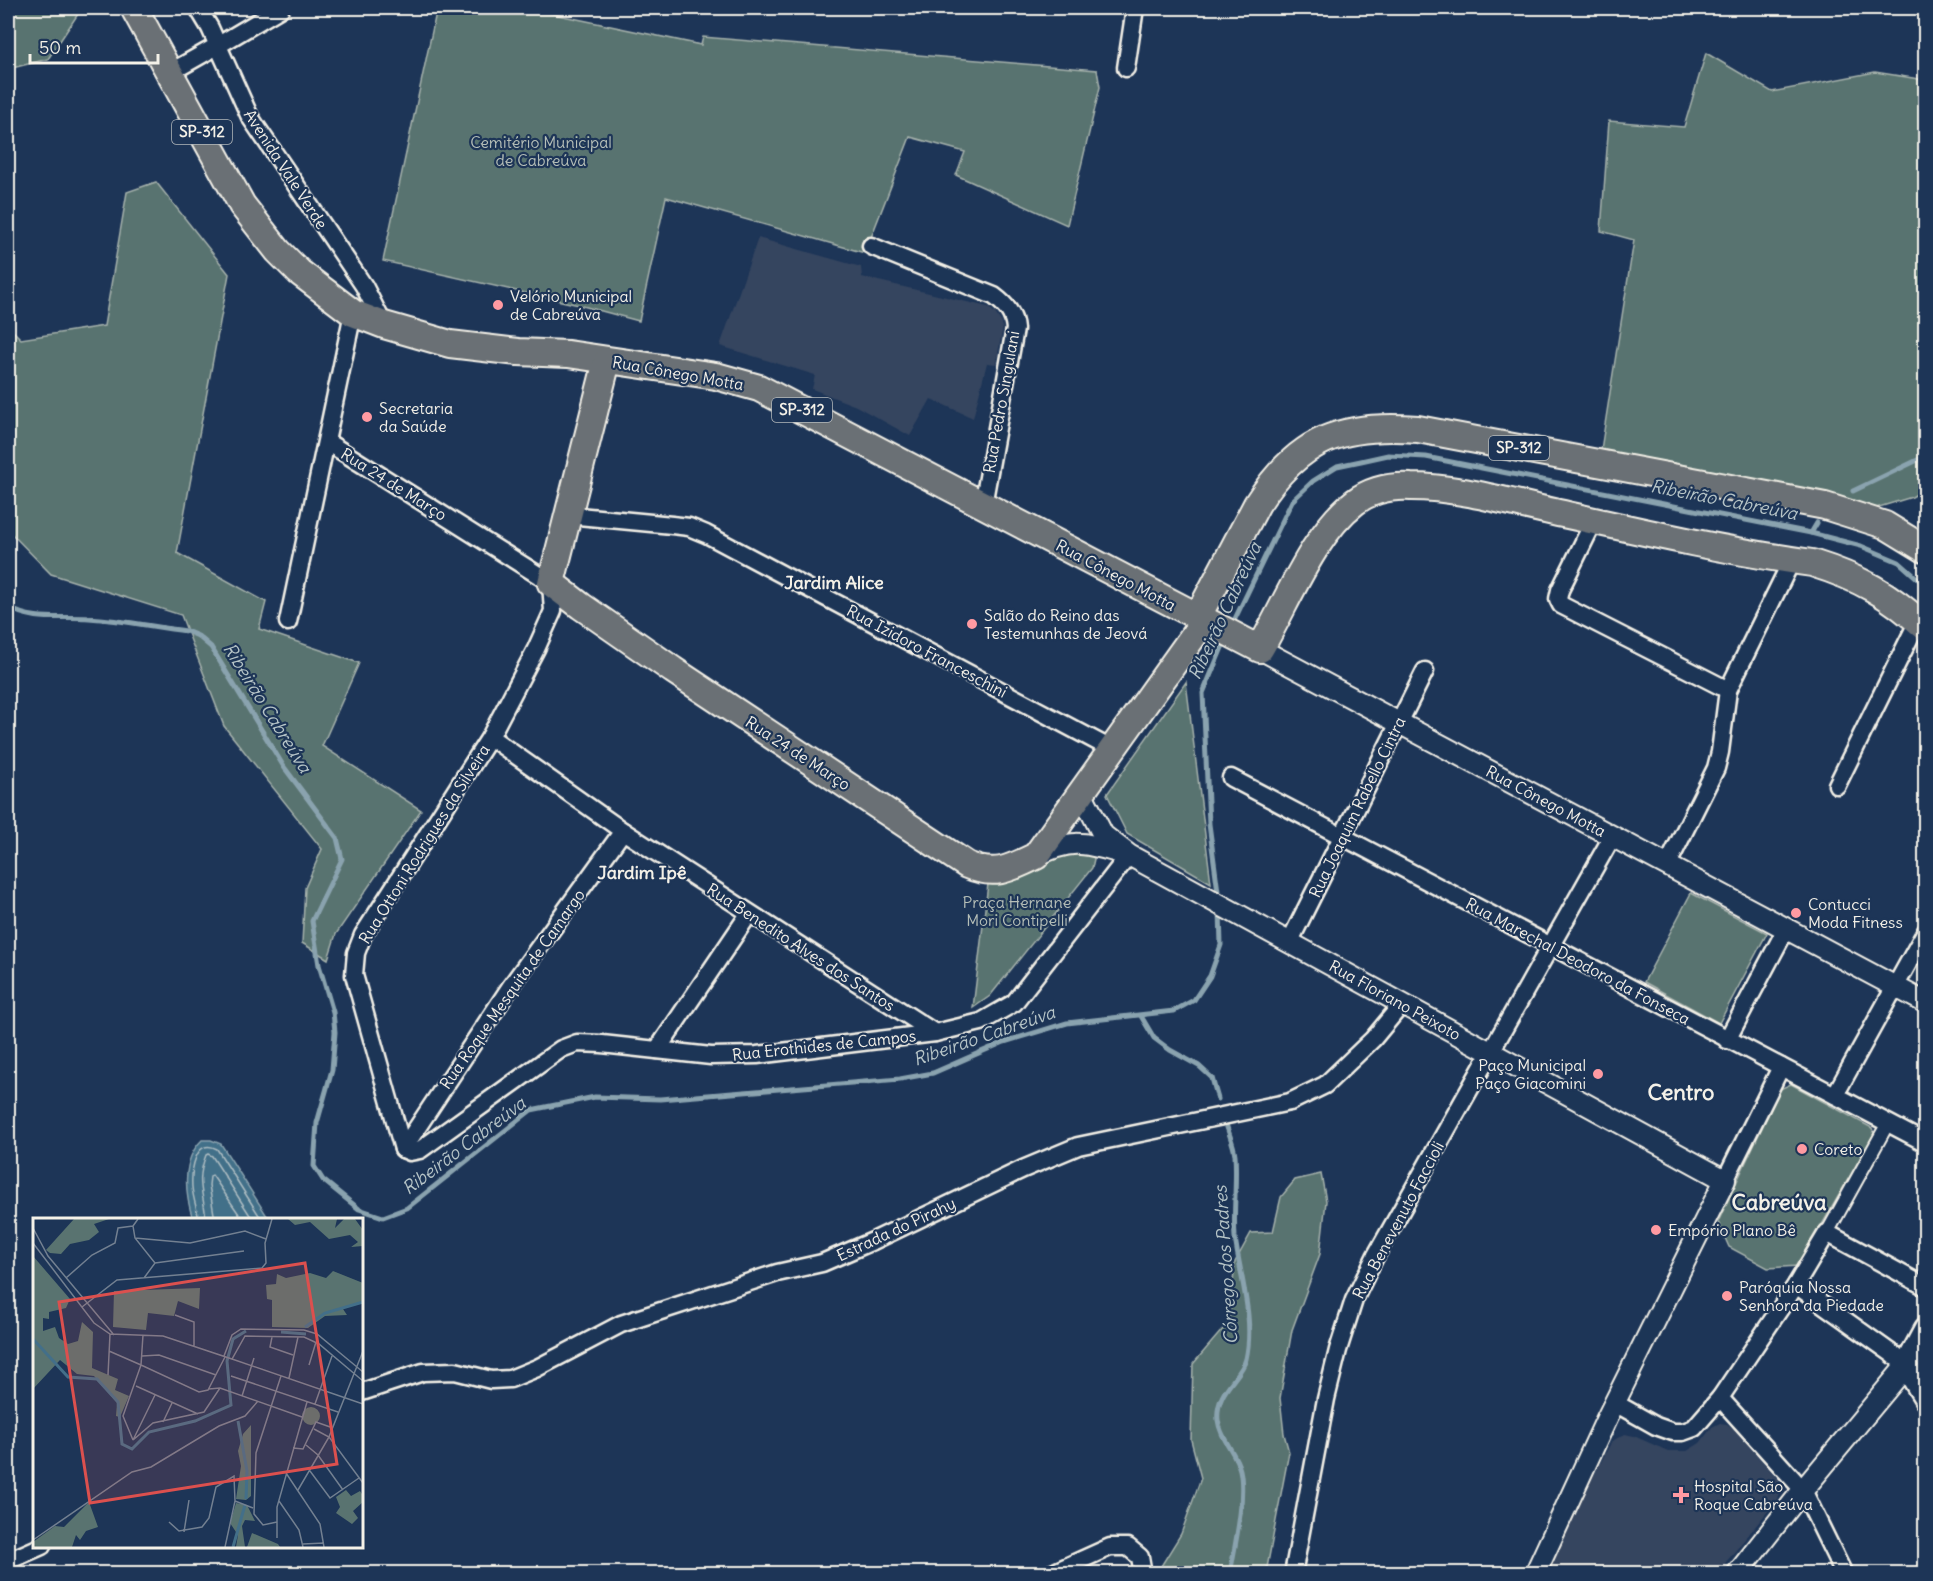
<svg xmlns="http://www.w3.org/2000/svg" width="1933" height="1581" font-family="Delius,sans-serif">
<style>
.built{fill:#34445f}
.green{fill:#597370;stroke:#a6b2ac;stroke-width:1.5}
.water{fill:#436f89;stroke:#8aa3af;stroke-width:1.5}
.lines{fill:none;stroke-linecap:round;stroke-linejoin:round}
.shore{stroke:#adbdc2;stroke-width:1.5}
.stream{stroke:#8aa3af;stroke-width:5}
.pedestrian-casing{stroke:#f4f1e8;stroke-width:16}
.minor-casing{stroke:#f4f1e8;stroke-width:21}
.tertiary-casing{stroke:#f4f1e8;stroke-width:24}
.secondary-casing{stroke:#f4f1e8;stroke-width:27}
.primary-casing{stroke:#f4f1e8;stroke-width:30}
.pedestrian{stroke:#1d3557;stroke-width:12}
.minor{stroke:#1d3557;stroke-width:16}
.tertiary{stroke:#1d3557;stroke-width:20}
.secondary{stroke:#1d3557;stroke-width:22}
.primary{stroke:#6a7074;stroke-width:26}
.poi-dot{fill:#ff9aa2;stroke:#1d3557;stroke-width:2}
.labels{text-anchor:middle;stroke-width:4.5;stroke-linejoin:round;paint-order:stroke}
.shield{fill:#1d3557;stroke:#b4b9bc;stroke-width:1.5}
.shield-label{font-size:15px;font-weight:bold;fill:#f4f1e8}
.park-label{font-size:16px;fill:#b6bfb8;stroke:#1d3557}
.street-label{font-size:16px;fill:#f4f1e8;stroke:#1d3557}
.poi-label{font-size:16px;fill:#f4f1e8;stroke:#1d3557;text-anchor:start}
.water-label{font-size:18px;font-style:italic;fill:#b6c4c7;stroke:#1d3557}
.neighbourhood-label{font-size:18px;font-weight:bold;fill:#f4f1e8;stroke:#1d3557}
.district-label{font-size:22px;font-weight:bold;fill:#f4f1e8;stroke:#1d3557}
.inset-river{fill:none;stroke:#436f89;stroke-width:3}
.inset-road{fill:none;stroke:#738091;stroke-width:1.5}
.view{fill:#dc504e;fill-opacity:0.15;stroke:#dc504e;stroke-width:3}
.inset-edge{fill:none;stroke:#f4f1e8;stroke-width:3}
</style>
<rect width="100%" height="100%" fill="#1d3557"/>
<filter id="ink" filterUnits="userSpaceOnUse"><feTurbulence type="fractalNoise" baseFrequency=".0167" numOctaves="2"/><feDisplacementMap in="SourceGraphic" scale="12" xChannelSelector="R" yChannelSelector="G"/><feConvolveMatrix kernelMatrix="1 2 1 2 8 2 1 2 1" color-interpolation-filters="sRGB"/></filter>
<g filter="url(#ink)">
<!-- built -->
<g class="built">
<path d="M758,238L861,267L862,277L988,307L995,313L1002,323L1003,328L996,364L987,363L973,418L931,399L910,436L856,406L812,389L815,375L720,346Z"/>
<path d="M1720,1423L1727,1424L1734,1429L1776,1477L1781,1483V1492L1778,1499L1717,1573L1544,1574L1545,1568L1612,1441L1625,1434L1634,1436L1668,1451H1687L1700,1443L1712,1427Z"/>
</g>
<!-- green -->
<g class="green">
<path d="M8,8H82L48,59L8,69Z"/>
<path d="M437,8H525L701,45L703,37L1097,70L1100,87L1067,225L956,175L965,152L910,137L865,253L666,197L639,321L579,305L383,261Z"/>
<path d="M1706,53L1772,92L1875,72L1925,80V489L1912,497L1876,508L1830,496L1601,450L1634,240L1601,231L1609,121L1684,127Z"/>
<path d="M156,182L229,274L177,553L266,602L259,629L359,663L322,746L421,810L336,934L328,959L302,943L305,888L322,849L224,726L181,615L51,574L8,530V326L21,339L104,326L127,192Z"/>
<path d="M1186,682L1211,883L1127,834L1107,794Z"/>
<path d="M1068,851L1092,854L1094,859L1092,868L990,996L973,1008L988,884L1004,882Z"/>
<path d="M1691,893L1767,933L1719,1023L1644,982Z"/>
<path d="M1791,1084L1872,1128L1874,1134L1798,1266L1768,1268L1729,1247L1718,1222L1780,1089Z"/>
<path d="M1321,1174L1326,1201L1320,1254L1292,1330L1280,1398L1284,1434L1289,1452L1266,1573H1159L1161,1566L1181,1534L1201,1478L1191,1440L1193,1364L1229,1322L1235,1262L1251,1233L1273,1232L1281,1197L1295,1180Z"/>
</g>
<!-- water -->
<path class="water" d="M202,1140H211L221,1144L269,1219H193C185,1195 181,1160 202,1140Z"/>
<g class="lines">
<!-- shore -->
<g class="shore">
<path d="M199,1220C197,1209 193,1198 192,1187C191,1171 195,1137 217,1149L262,1220"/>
<path d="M206,1220C204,1193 195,1183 206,1155L208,1154L212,1156L253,1220"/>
<path d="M215,1220L209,1185L210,1177L212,1175L243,1220"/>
</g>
<!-- stream -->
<g class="stream">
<path d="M1853,491L1926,456"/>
<path d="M1811,533L1817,523"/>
<path d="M8,607C32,622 62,616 89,618C122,620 154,627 186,631L198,636L211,647L284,767L337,838L342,859L312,921L319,965L333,1012L335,1032L332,1070L317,1123L314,1166L323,1180L359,1209L383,1217L407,1208L531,1110L595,1097L660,1099L900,1079L933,1073L1004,1042L1067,1023L1174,1011L1194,1000L1210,976L1221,945L1220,911"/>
<path d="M1231,627L1292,501L1313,481L1337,466L1361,461L1388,455L1426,457L1811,533L1861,546L1899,562L1926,586"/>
<path d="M1219,899L1209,824L1203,693L1226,638"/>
<path d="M1141,1016L1154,1038L1170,1050L1199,1066L1212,1078L1218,1099"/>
<path d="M1226,1124C1229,1134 1234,1145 1235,1155C1237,1182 1233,1210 1235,1237C1240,1277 1255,1319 1246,1359C1241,1378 1215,1391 1218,1420C1220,1438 1236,1453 1240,1470C1246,1497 1235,1545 1230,1574"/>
</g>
<!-- pedestrian casing -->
<g class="pedestrian-casing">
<path id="pedestrian" d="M1827,1233L1888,1123"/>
</g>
<!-- minor casing -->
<g class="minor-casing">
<g id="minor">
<path d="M198,8L210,28L250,117L364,286L384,325"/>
<path d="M1126,68L1135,8"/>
<path d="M171,72L217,46L281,8"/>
<path d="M871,246L994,296C1006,305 1014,314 1015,329L983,505"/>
<path d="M327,442L551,583L553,611L536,649L490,737L363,935L356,953L354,975L403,1149"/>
<path d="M568,515L672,525L689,527L706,534L1113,750"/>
<path d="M1594,521L1560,590L1558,599L1561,605L1728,690"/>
<path d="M288,622L353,313"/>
<path d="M490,737L623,831L935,1033"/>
<path d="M1231,778L1926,1143"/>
<path d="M1837,785L1918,621"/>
<path d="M1667,866L1716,768L1720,752L1728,690L1792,560"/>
<path d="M1289,943L1425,671"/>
<path d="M1727,1040L1786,929"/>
<path d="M657,1050L749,914"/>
<path d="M1835,1095L1926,931"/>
<path d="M403,1149L410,1152L420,1150L561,1049L577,1043L602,1044L711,1056L757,1055L935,1033L981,1022L1014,1003L1129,855"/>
<path d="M403,1149L511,986L623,831"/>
<path d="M1725,1180L1781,1067"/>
<path d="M1796,1285L1894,1355L1906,1366"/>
<path d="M362,1392L423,1372L455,1371L491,1380L510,1379L537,1368L621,1324L777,1273L822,1263L873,1241L1023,1169L1078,1146L1290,1102L1325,1085L1373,1039L1402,1004"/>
<path d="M1720,1398L1803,1490L1844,1574"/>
<path d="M1615,1403L1656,1426L1673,1432H1683L1694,1428L1720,1398L1796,1285L1827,1233L1926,1287"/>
<path d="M8,1561L42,1546"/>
<path d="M1050,1574L1110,1547H1128L1140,1557L1143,1574"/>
<path d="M1293,1574L1326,1399L1338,1350L1354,1300L1375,1257L1612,837"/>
</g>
</g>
<!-- tertiary casing -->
<g class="tertiary-casing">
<g id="tertiary">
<path d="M1260,649L1926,1003"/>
<path d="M1082,794L1103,835L1129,855L1725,1180L1607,1418L1535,1574"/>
<path d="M1036,856C1070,839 1082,842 1117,852"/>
<path d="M1737,1574L1803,1490L1906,1366"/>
</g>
</g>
<!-- secondary casing -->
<g class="secondary-casing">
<path id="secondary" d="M1926,1329L1906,1366L1926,1399"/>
</g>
<!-- primary casing -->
<g class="primary-casing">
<g id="primary">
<path d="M134,8L242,205L278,251L299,272L353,313L384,325L450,344L518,352L568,354L716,376L759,388L1260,649C1287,603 1313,534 1355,502C1371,490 1392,486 1411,487C1459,487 1507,502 1554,512C1639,531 1725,551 1812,563C1860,578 1889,594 1926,628"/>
<path d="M607,361L551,583L581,606L673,670L967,865C995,877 1009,869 1036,856L1204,621"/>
<path d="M1197,618L1257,504C1299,438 1343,423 1418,429L1825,506L1885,525L1926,550"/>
</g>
</g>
<!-- pedestrian -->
<use href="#pedestrian" class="pedestrian"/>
<!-- minor -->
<use href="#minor" class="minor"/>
<!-- tertiary -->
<use href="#tertiary" class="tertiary"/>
<!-- secondary -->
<use href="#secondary" class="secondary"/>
<!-- primary -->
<use href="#primary" class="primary"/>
</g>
</g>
<!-- markers -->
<g class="poi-dot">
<circle cx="498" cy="305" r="6"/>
<circle cx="367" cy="417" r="6"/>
<circle cx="972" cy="624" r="6"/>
<circle cx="1796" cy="913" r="6"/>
<circle cx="1598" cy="1074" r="6"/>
<circle cx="1802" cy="1149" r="6"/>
<circle cx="1656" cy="1230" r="6"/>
<circle cx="1727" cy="1296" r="6"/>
<path d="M1678 1486h6v6h6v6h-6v6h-6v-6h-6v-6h6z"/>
</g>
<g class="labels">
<!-- shield labels -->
<g class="shield">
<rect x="172" y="120" width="60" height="24" rx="4.5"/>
<rect x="772" y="398" width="60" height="24" rx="4.5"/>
<rect x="1489" y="436" width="60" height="24" rx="4.5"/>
</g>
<g class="shield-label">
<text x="202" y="137">SP-312</text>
<text x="802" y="415">SP-312</text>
<text x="1519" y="453">SP-312</text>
</g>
<!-- park labels -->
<g class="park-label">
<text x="541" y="148">Cemitério Municipal<tspan x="541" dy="18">de Cabreúva</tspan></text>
<text x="1017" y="908">Praça Hernane<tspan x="1017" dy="18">Mori Contipelli</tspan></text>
</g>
<!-- street labels -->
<g class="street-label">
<text transform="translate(286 169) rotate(57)" y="6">Avenida Vale Verde</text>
<text transform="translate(678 373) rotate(10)" y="6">Rua Cônego Motta</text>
<text transform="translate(1001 402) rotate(-80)" y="6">Rua Pedro Singulani</text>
<text transform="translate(394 484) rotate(32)" y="6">Rua 24 de Março</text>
<text transform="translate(1116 575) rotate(28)" y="6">Rua Cônego Motta</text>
<text transform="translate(927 651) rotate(28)" y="6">Rua Izidoro Franceschini</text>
<text transform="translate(798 753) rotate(33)" y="6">Rua 24 de Março</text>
<text transform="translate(1546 801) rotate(28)" y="6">Rua Cônego Motta</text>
<text transform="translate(1357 807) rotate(-64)" y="6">Rua Joaquim Rabello Cintra</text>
<text transform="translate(424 844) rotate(-58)" y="6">Rua Ottoni Rodrigues da Silveira</text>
<text transform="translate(801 947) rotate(33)" y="6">Rua Benedito Alves dos Santos</text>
<text transform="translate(1578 961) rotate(28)" y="6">Rua Marechal Deodoro da Fonseca</text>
<text transform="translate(512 989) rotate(-55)" y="6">Rua Roque Mesquita de Camargo</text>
<text transform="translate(1395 1000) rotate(29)" y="6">Rua Floriano Peixoto</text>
<text transform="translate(824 1045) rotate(-6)" y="6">Rua Erothides de Campos</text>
<text transform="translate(1398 1220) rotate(-62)" y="6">Rua Benevenuto Faccioli</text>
<text transform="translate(896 1229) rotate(-25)" y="6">Estrada do Pirahy</text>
</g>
<!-- poi labels -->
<g class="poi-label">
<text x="510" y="302">Velório Municipal<tspan x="510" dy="18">de Cabreúva</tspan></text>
<text x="379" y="414">Secretaria<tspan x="379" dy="18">da Saúde</tspan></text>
<text x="984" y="621">Salão do Reino das<tspan x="984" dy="18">Testemunhas de Jeová</tspan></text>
<text x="1808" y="910">Contucci<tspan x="1808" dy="18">Moda Fitness</tspan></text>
<text x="1586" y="1071" text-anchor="end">Paço Municipal<tspan x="1586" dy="18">Paço Giacomini</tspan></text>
<text x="1814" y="1155">Coreto</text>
<text x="1668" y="1236">Empório Plano Bê</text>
<text x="1739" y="1293">Paróquia Nossa<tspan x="1739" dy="18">Senhora da Piedade</tspan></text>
<text x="1694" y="1492">Hospital São<tspan x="1694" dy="18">Roque Cabreúva</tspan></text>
</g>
<!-- water labels -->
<g class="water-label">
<text transform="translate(1724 500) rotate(11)" y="6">Ribeirão Cabreúva</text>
<text transform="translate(1225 611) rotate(-65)" y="6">Ribeirão Cabreúva</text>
<text transform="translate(267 708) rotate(58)" y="6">Ribeirão Cabreúva</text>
<text transform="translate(984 1036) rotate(-19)" y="6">Ribeirão Cabreúva</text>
<text transform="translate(464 1146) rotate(-37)" y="6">Ribeirão Cabreúva</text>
<text transform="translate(1226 1265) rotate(-94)" y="6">Córrego dos Padres</text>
</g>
<!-- neighbourhood labels -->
<g class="neighbourhood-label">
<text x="834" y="589">Jardim Alice</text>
<text x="642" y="879">Jardim Ipê</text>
</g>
<!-- district labels -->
<g class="district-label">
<text x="1681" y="1100">Centro</text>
<text x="1779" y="1210">Cabreúva</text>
</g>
</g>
<!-- overview -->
<g transform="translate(33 1218)">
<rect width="330" height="330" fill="#1d3557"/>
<path d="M41,1H76L61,6L66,14L56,22L37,26L28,36L17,35L13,32ZM255,1H304L302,10L311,1H322L330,12V28L318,29L325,24L317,17L296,21L277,4L262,7ZM0,38L37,81L33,90L16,94V101L10,100V113L22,109L26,120L35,126L45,123L49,104L60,114L59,150L85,161L82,172L96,178L87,199L83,198L84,185L61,158L44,156L27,142L0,171ZM300,53L330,65V83L310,91L314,97L292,98L275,110L239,109V82L234,81L233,67L243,66L244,56L253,60L277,55L293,60ZM167,70L166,91L145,83L141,98L115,95L113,112L80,109L81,73ZM269 198a9 9 0 1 1 18 0a9 9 0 1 1-18 0ZM218,207V278L213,282L203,281L208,248L205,233L210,216ZM313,272L318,278L327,273L329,276L330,284L320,293L325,300L319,306L303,295L307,289L303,279ZM56,284L65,309L53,313L47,322L43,317L39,329H0V324L22,308L31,309ZM203,285L214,287L222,303L212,302L209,308L212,329H203L205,317L197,305ZM219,315L245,326L247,329H214Z" fill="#597370"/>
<path class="inset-river" d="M272,109L292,95L330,84M248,114L273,116M0,121L35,159L64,161L85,184L89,226L99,231L116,214L162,203L198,187L194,143L200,121L213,113M205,203L214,253L213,281M200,329L212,287"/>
<path class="inset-road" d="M105,1L100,8L102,20L122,45L111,60M0,10L15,38L81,117M102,20L157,25L212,13L233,21M0,25L61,105L77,116L130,118L199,141L212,118L271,119L286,126L330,163M122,45L211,33M33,60L59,37L82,25L85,10L100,8M49,89L84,62L229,50L233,45L232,25L239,1M142,97L161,104V128M110,117L108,147L166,174L175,172L192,139M239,119L237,129L260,137M76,133L108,147L90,198L100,222M330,133L296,219L330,265M109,138L126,137L183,157M191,138L199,117L208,111L271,112L284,116L330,154M199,141L330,186M276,147L283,124M75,157L77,116M198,158L305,194M256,160L265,119M103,168L165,196M176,171L187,170L269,199M209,178L221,140M282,186L299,138M130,204L139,185M100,222L120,205L171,194L187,170M100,222L122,177M273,227L285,237L310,272M260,230L270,231L283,204L300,210M277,253L297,280L326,260M253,255L287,306L291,329M265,272L296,219L281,211M202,283L220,290M246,283L266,312L270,329M136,304L146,313L169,309L176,300L183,269L201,258L202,283L192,329M244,304L230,307L221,296L223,235L248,158M151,314L156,282M244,320V289L274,184M0,322L99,254L118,249L186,208L212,198L225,183M270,326L291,325"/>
<path class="view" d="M272,45L304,246L57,285L26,84Z"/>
<rect width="330" height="330" class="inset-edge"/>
</g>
<!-- margin -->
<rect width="1933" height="1581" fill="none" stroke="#1d3557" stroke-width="30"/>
<rect x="15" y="15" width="1903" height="1551" fill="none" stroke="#f4f1e8" stroke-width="2" filter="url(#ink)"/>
<!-- scale -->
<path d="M30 54v9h128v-9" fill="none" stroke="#f4f1e8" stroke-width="3"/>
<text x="39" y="54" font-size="18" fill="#f4f1e8" stroke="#1d3557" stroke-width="4.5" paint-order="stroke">50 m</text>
</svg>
